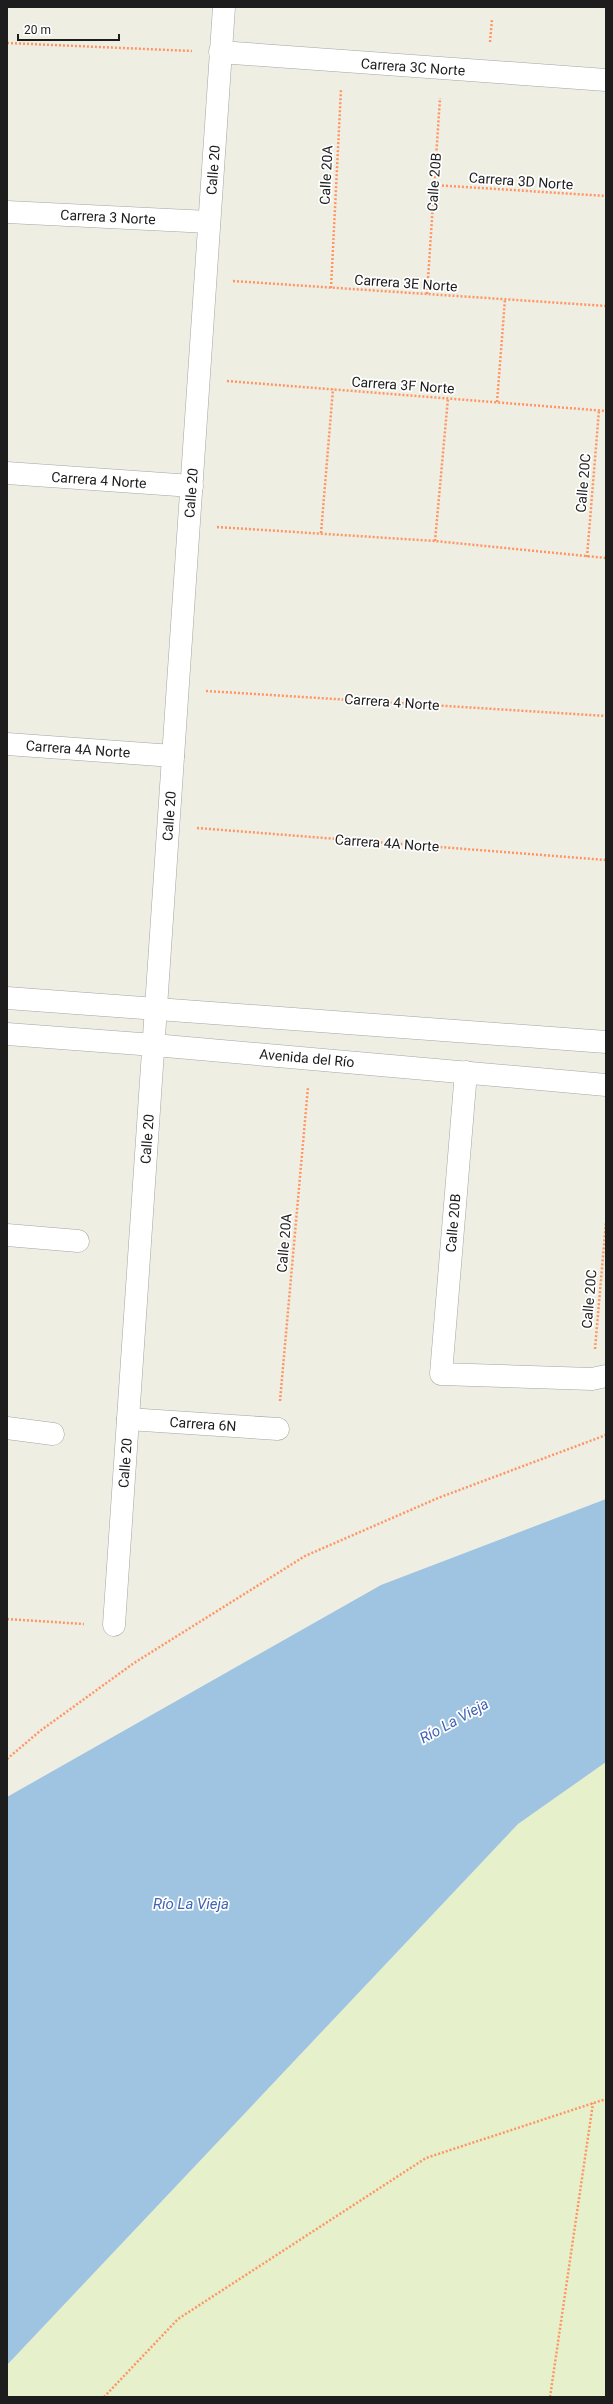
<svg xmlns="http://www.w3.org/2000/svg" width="613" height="2404" font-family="Roboto,sans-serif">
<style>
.farmland{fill:#e6f0cb}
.water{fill:#9ec4e1}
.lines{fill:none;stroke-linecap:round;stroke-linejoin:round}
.pedestrian-casing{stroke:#a4a4a4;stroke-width:23}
.minor-casing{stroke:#a4a4a4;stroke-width:23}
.tertiary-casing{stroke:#a4a4a4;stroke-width:23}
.path{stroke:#ff9564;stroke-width:2.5;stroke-dasharray:2 2;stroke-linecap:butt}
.pedestrian{stroke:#fff;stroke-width:22}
.minor{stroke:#fff;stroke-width:22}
.tertiary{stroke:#fff;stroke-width:22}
.labels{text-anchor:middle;stroke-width:3.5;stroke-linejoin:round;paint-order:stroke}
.street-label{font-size:14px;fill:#1d1d1d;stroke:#fff}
.water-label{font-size:15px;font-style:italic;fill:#4163b5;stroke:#fff}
</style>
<rect width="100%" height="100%" fill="#efeee2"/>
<!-- farmland -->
<path class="farmland" d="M606,1762V2397H7V2365L518,1824Z"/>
<!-- water -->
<path class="water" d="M606,1499V1762L518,1824L7,2365V1797L381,1585Z"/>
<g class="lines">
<!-- pedestrian casing -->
<g class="pedestrian-casing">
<path id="pedestrian" d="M220,52L606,80"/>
</g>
<!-- minor casing -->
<g class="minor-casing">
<g id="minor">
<path d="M7,212L209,222"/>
<path d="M7,473L192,486"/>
<path d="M7,744L173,756"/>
<path d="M466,1072L441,1374L592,1379L606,1376"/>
<path d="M7,1235L78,1241"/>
<path d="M128,1419L278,1429"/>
<path d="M7,1428L53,1434"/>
<path d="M114,1625L224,7"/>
</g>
</g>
<!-- tertiary casing -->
<g class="tertiary-casing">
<g id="tertiary">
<path d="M7,998L606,1042"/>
<path d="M7,1034L154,1045L606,1085"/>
</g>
</g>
<!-- path -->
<g class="path">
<path d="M490,42L492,19"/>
<path d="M7,43L192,51"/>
<path d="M434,185L606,196"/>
<path d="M233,281L606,306"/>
<path d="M331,288L341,89"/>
<path d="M427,294L440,98"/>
<path d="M227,381L606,411"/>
<path d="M497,402L505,299"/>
<path d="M217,527L435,541L606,558"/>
<path d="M321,533L333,389"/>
<path d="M435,541L448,398"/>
<path d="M587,557L599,410"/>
<path d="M206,691L606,716"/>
<path d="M197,828L606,860"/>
<path d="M595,1349L606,1222"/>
<path d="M280,1401L308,1087"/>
<path d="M7,1619L84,1624"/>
<path d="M7,1759L40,1731L134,1663L305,1556L438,1498L606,1435"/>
<path d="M104,2397L178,2319L426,2158L606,2099"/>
<path d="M550,2397L593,2103"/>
</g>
<!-- pedestrian -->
<use href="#pedestrian" class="pedestrian"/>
<!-- minor -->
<use href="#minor" class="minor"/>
<!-- tertiary -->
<use href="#tertiary" class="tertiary"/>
</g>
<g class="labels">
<!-- street labels -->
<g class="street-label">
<text transform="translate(413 67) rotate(4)" y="5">Carrera 3C Norte</text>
<text transform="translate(213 170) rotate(-86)" y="5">Calle 20</text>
<text transform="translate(326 175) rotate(-87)" y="5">Calle 20A</text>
<text transform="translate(521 181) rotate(4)" y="5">Carrera 3D Norte</text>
<text transform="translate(434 182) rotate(-86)" y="5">Calle 20B</text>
<text transform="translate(108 217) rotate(3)" y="5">Carrera 3 Norte</text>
<text transform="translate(406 283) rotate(4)" y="5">Carrera 3E Norte</text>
<text transform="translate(403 385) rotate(4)" y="5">Carrera 3F Norte</text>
<text transform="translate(99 480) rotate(4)" y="5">Carrera 4 Norte</text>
<text transform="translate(583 483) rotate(-85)" y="5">Calle 20C</text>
<text transform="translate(191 493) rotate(-86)" y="5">Calle 20</text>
<text transform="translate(392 702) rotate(4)" y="5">Carrera 4 Norte</text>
<text transform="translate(78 749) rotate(4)" y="5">Carrera 4A Norte</text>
<text transform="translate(169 816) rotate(-86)" y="5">Calle 20</text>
<text transform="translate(387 843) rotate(4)" y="5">Carrera 4A Norte</text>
<text transform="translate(307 1058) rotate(5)" y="5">Avenida del Río</text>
<text transform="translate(147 1139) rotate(-86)" y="5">Calle 20</text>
<text transform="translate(453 1223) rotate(-85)" y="5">Calle 20B</text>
<text transform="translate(284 1243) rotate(-85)" y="5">Calle 20A</text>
<text transform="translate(589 1299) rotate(-85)" y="5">Calle 20C</text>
<text transform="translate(203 1424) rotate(4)" y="5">Carrera 6N</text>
<text transform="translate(125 1463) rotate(-86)" y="5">Calle 20</text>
</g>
<!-- water labels -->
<g class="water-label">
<text transform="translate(454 1721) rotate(-29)" y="5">Río La Vieja</text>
<text x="191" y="1909">Río La Vieja</text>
</g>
</g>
<!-- border -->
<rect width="613" height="2404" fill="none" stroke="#1d1d1d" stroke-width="16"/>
<!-- scale -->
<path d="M18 34v6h101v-6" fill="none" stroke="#1d1d1d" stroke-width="2"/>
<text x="24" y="34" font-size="12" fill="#1d1d1d" stroke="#ffffff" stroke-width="3" paint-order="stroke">20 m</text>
</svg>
